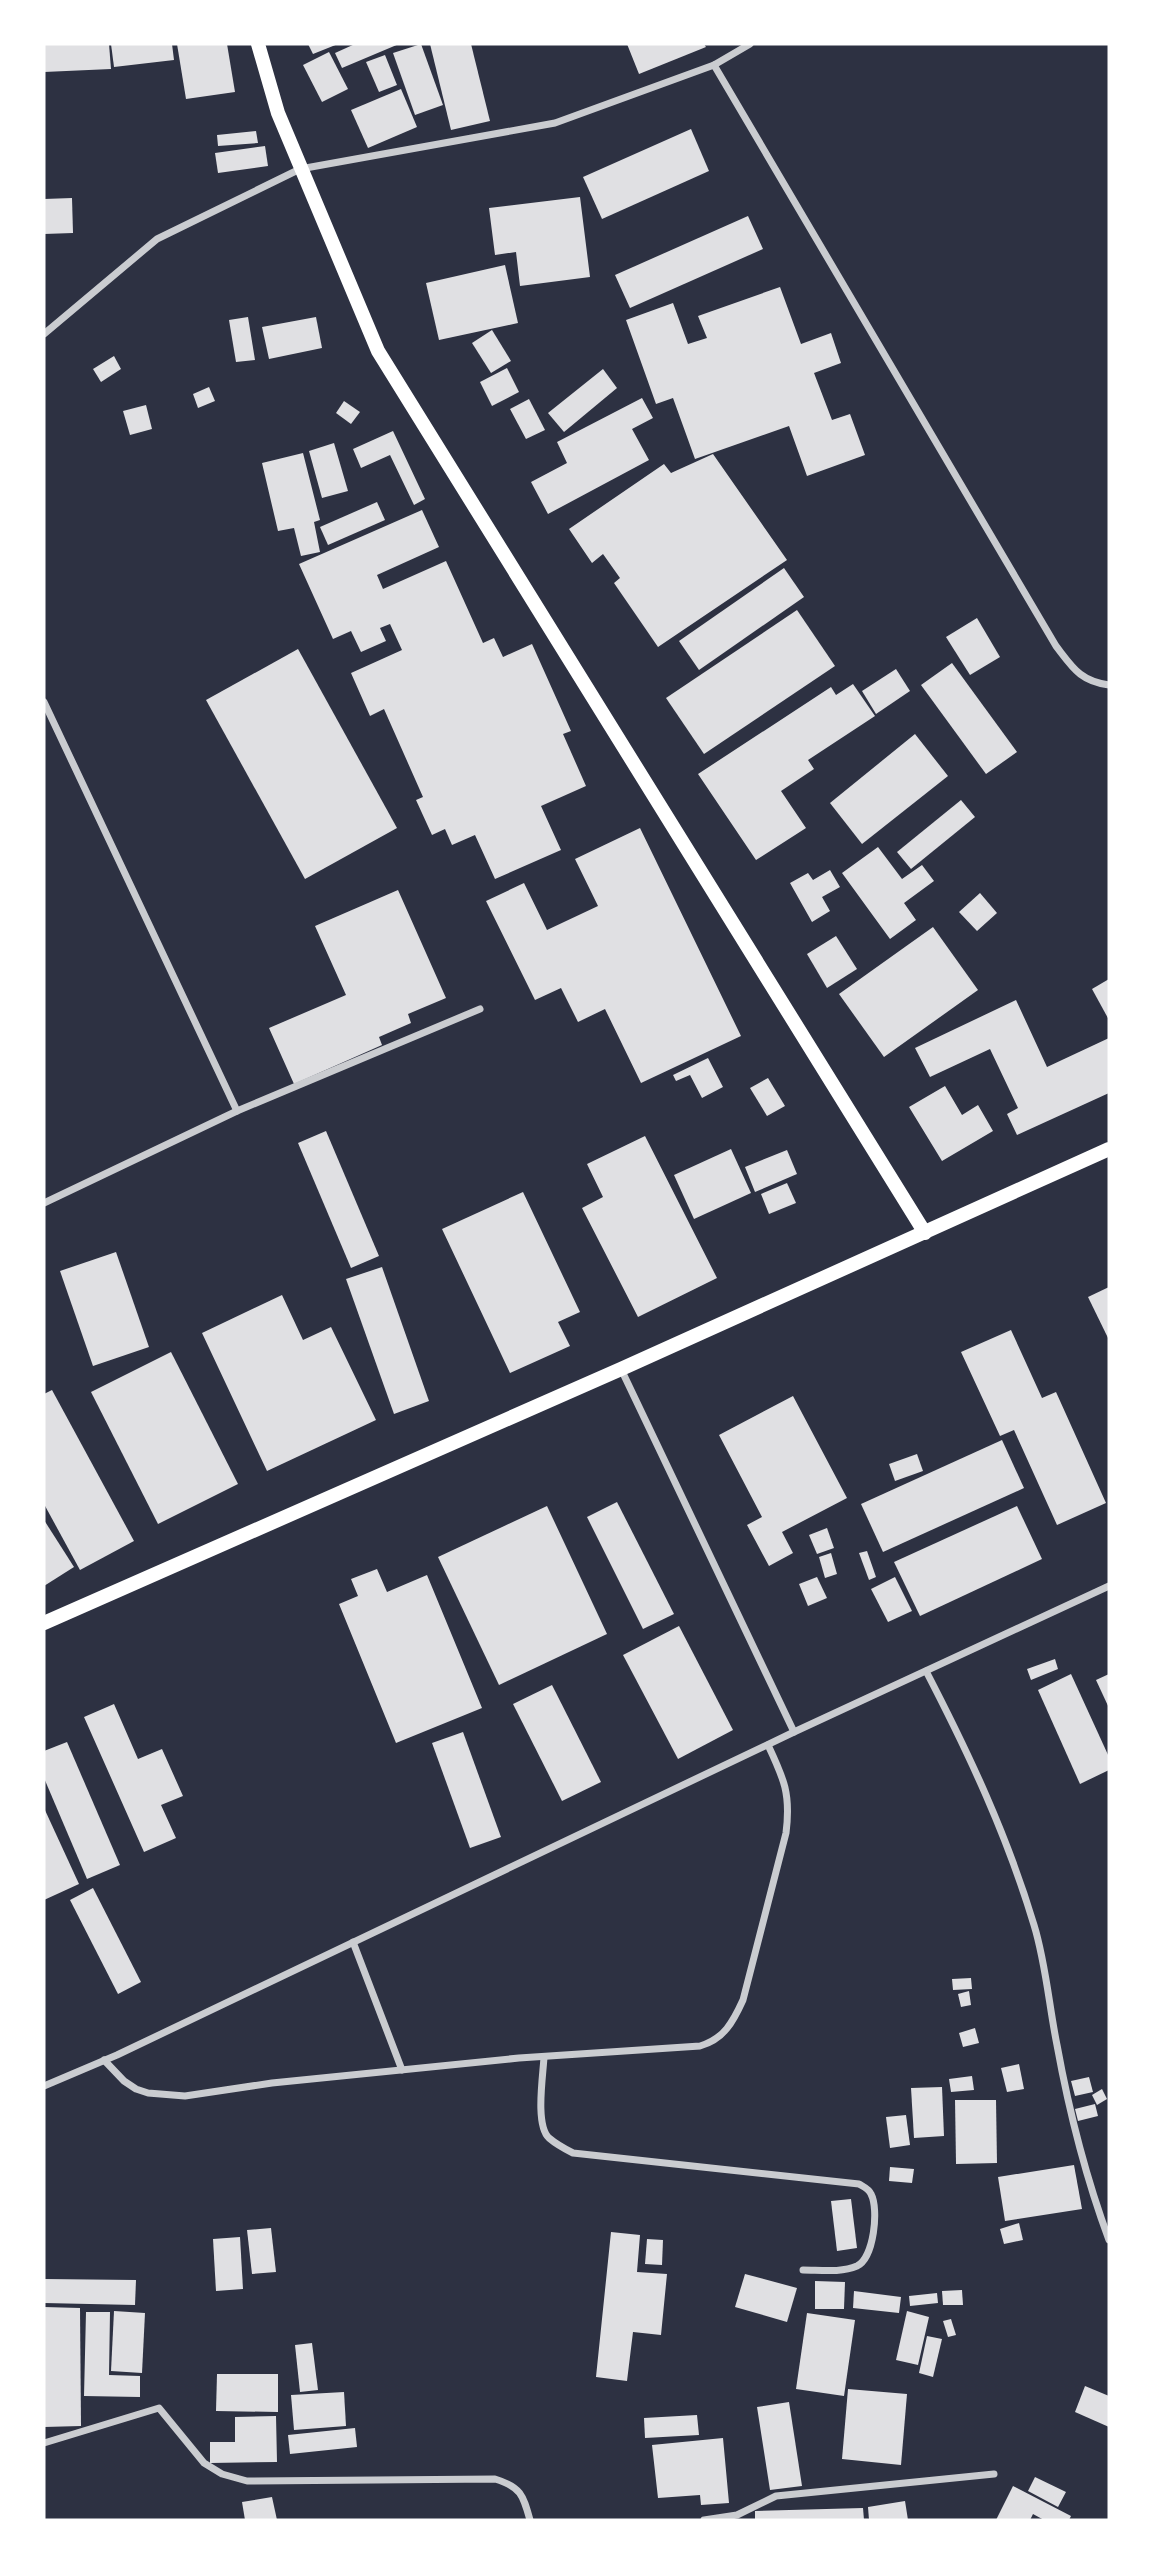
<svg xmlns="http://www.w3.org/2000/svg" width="1153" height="2564" font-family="Montserrat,sans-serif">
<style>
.building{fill:#e0e0e3}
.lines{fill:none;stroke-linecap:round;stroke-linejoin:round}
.minor{stroke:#caccd0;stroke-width:7}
.secondary{stroke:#fff;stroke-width:14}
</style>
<rect width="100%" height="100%" fill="#2d3142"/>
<!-- building -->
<g class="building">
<path d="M44,44H109L111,69L44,72Z"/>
<path d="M111,44H172L174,60L114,67Z"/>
<path d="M177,44H227L235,92L186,99Z"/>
<path d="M308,44H338L313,54Z"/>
<path d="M355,44H399L342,68L335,53Z"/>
<path d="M421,44L443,105L415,115L393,53Z"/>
<path d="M430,44H471L490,121L451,130Z"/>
<path d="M627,44H704L706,47L639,74Z"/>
<path d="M329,52L348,89L322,102L303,65Z"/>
<path d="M385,55L397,85L379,92L366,62Z"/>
<path d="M401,89L417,127L368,148L351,110Z"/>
<path d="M691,129L709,171L602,219L583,177Z"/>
<path d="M256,131L258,143L218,146L217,135Z"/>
<path d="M265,146L268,166L218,173L215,153Z"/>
<path d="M580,197L590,277L520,286L516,252L495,255L489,208Z"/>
<path d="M72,198L73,233L44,234V199Z"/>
<path d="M748,216L763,249L630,308L615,275Z"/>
<path d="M505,265L518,323L439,340L426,283Z"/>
<path d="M780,287L801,344L831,333L841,363L814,373L832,420L850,414L865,455L807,476L789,426L695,459L673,398L656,404L626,320L673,303L688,344L707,338L698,316Z"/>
<path d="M248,317L255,360L236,362L229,320Z"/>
<path d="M316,317L322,348L269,359L262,327Z"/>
<path d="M492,330L511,361L491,373L472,343Z"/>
<path d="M114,356L121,369L101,382L93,369Z"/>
<path d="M507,368L519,392L492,406L480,382Z"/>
<path d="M603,369L617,388L564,432L548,413Z"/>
<path d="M209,387L215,401L198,408L193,394Z"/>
<path d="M642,398L653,418L632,429L649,460L548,514L531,482L567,463L557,442Z"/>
<path d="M529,399L545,430L526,439L510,409Z"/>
<path d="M344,401L360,412L351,424L336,413Z"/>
<path d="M146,405L152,429L130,435L123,411Z"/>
<path d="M393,431L425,499L414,505L390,455L361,468L353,449Z"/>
<path d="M334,443L348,491L322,498L309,451Z"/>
<path d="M303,453L320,520L314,522L320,552L301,556L294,528L278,531L262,463Z"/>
<path d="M713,454L787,560L658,647L614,583L620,578L603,554L592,563L569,529L664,464L671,473Z"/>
<path d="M377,502L385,520L328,545L320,527Z"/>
<path d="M422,510L439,547L377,575L383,589L446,561L483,643L494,638L503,657L532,644L571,731L563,734L586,786L541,806L561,850L495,879L475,835L452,845L445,829L432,835L416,800L423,797L384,709L370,716L351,673L402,650L390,624L380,628L386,641L361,652L351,631L333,639L299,564Z"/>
<path d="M784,568L804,597L699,670L679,641Z"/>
<path d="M797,610L835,666L704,754L666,698Z"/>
<path d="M977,618L1000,657L970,675L946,637Z"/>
<path d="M298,649L397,828L305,879L206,700Z"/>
<path d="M952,663L1017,752L986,774L921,685Z"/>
<path d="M896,669L910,691L876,714L862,691Z"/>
<path d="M853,684L875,716L808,760L814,769L781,791L806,828L756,860L698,774L831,687L836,695Z"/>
<path d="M915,734L948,776L862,844L830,803Z"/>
<path d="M961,800L975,817L911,869L897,852Z"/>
<path d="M640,828L741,1036L641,1083L605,1009L578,1022L561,988L535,1000L486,901L524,883L547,930L598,906L575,859Z"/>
<path d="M878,847L902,879L922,865L934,881L904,903L916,920L890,939L842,873Z"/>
<path d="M830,870L840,887L822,897L830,911L812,922L790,883L808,873L813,880Z"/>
<path d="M398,890L446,998L408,1014L411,1023L379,1037L382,1045L294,1084L269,1028L346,995L315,926Z"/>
<path d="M980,893L997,913L977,931L959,912Z"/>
<path d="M933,927L978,990L884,1057L839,994Z"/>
<path d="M836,936L857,969L827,988L807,954Z"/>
<path d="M1109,979V1020L1092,989Z"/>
<path d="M1016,1000L1047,1067L1109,1038V1093L1017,1135L1007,1114L1018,1108L990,1049L930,1077L915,1048Z"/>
<path d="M708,1058L723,1087L702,1098L690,1075L676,1081L673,1075Z"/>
<path d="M768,1078L785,1106L767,1116L750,1088Z"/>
<path d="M945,1086L962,1115L978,1105L993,1131L942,1161L909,1107Z"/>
<path d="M326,1131L379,1256L351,1268L298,1143Z"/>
<path d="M645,1136L717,1278L638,1317L582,1208L603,1197L587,1164Z"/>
<path d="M731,1149L751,1193L694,1219L674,1175Z"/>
<path d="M787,1150L797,1174L755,1192L745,1167Z"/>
<path d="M787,1183L796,1203L769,1214L761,1194Z"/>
<path d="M523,1192L580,1312L558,1322L570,1346L510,1373L442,1229Z"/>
<path d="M116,1252L149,1347L93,1366L60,1271Z"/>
<path d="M382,1267L429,1401L394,1414L346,1279Z"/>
<path d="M1109,1287V1340L1088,1297Z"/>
<path d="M282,1295L303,1340L331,1327L376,1420L267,1471L202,1333Z"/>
<path d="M1011,1330L1042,1398L1056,1392L1106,1503L1057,1525L1014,1430L1000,1436L961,1352Z"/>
<path d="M171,1352L238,1484L158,1524L91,1392Z"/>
<path d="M52,1390L134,1541L80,1570L44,1504V1394Z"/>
<path d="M793,1396L847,1498L782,1532L793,1553L769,1566L747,1525L762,1517L719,1435Z"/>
<path d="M1002,1440L1024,1488L883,1552L861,1504Z"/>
<path d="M917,1454L923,1471L895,1481L889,1464Z"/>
<path d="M617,1502L674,1614L643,1629L587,1517Z"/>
<path d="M547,1506L607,1634L499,1685L438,1557Z"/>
<path d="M1017,1506L1042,1559L920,1616L894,1562Z"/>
<path d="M44,1520L74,1567L44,1586Z"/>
<path d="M827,1528L834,1548L817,1554L809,1535Z"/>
<path d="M867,1551L876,1577L869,1580L859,1553Z"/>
<path d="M831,1553L837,1574L825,1578L819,1557Z"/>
<path d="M377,1569L387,1592L427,1575L482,1708L396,1743L339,1604L358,1596L351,1579Z"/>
<path d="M817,1577L827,1598L808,1606L799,1584Z"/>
<path d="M895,1577L912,1611L888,1622L871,1589Z"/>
<path d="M679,1626L733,1730L678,1759L623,1655Z"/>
<path d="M1055,1659L1058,1669L1031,1680L1027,1669Z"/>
<path d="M1071,1674L1109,1757V1770L1080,1784L1038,1690Z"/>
<path d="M1109,1674V1708L1096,1680Z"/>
<path d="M552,1685L601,1782L562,1801L513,1704Z"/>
<path d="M114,1704L138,1759L162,1749L183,1796L161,1805L176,1838L144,1852L84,1717Z"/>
<path d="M463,1732L501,1837L470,1848L432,1743Z"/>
<path d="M67,1742L120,1865L87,1879L44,1778V1751Z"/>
<path d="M44,1808L79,1884L44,1900Z"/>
<path d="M93,1888L141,1982L118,1994L70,1900Z"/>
<path d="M971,1978L972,1989L953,1990L952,1979Z"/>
<path d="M969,1991L971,2005L961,2007L958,1994Z"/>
<path d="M975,2028L979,2043L963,2047L959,2033Z"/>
<path d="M1019,2064L1024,2089L1007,2092L1001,2068Z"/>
<path d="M972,2076L974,2090L951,2092L949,2079Z"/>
<path d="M1089,2077L1093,2092L1075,2096L1071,2081Z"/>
<path d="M942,2087L944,2136L914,2138L911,2088Z"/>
<path d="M1102,2089L1107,2099L1097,2105L1092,2095Z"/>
<path d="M955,2100H996L997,2163L956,2164Z"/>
<path d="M1095,2104L1098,2116L1078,2121L1075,2109Z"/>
<path d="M906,2115L910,2145L890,2148L886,2117Z"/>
<path d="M1074,2165L1082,2209L1005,2221L998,2177Z"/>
<path d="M890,2167L914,2169L912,2183L889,2181Z"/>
<path d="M851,2199L857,2248L837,2251L831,2201Z"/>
<path d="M1019,2223L1023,2240L1004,2244L1000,2229Z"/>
<path d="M271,2228L276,2272L252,2274L247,2230Z"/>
<path d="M611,2232L640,2235L637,2272L667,2274L661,2335L633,2332L627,2381L596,2377Z"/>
<path d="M240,2237L243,2289L216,2291L213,2239Z"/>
<path d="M647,2239L663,2240L662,2265L645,2264Z"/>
<path d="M745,2274L797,2288L787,2322L735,2307Z"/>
<path d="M44,2279L136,2280L135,2305L44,2303Z"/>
<path d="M815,2281L845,2282L844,2309H815Z"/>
<path d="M962,2290L963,2305H943L942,2291Z"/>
<path d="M854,2291L901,2297L899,2313L853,2308Z"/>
<path d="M937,2293L938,2303L910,2306L909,2296Z"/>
<path d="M44,2307L80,2308L81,2426L44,2427Z"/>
<path d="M114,2311L145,2313L142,2373L111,2371Z"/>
<path d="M907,2311L929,2317L918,2365L896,2360Z"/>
<path d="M86,2312H110L109,2375L140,2376V2397L84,2396Z"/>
<path d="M807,2313L855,2320L844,2396L796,2389Z"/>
<path d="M951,2319L956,2335L948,2337L943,2321Z"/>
<path d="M927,2336L942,2339L933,2377L919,2373Z"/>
<path d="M312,2343L318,2390L300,2392L295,2345Z"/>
<path d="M217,2374H278V2412L216,2411Z"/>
<path d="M1085,2386L1109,2396V2427L1075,2412Z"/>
<path d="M848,2389L907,2394L901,2465L842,2459Z"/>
<path d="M344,2392L346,2426L294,2430L291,2395Z"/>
<path d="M789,2402L802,2486L770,2490L757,2407Z"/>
<path d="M697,2415L699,2435L645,2438L644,2418Z"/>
<path d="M276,2416L277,2462L210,2463V2442H235V2417Z"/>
<path d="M355,2428L357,2447L290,2454L288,2435Z"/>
<path d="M723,2438L729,2503L701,2505L700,2495L658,2498L652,2445Z"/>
<path d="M1035,2477L1066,2492L1058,2507L1028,2491Z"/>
<path d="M1013,2486L1071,2516L1069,2520H1044L1033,2514L1030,2520H996Z"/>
<path d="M272,2497L277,2520H245L242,2502Z"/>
<path d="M905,2501L908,2520H869L868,2507Z"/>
<path d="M863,2508L864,2520H755V2511Z"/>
</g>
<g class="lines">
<!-- minor -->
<g class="minor">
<path d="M714,65L1056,646C1073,668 1080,681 1109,685"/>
<path d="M44,334L157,239L300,169L555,123L714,65L750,44"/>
<path d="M44,702L237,1111"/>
<path d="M44,1203L237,1111L480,1009"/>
<path d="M621,1369L794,1732"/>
<path d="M926,1671C969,1754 1007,1835 1034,1925C1046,1964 1049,2006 1057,2045C1069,2111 1086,2178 1109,2240"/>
<path d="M353,1942L402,2070"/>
<path d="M544,2057C543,2076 535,2125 549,2138C556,2144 565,2149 573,2153L859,2184C864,2187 869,2189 871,2194C879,2209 874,2258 857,2266C841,2273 820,2270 803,2270"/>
<path d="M104,2060L124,2081L136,2089L148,2093L185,2096L272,2083L519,2058L700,2046C724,2039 733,2022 743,2000L786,1833C791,1794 784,1779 768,1745"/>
<path d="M44,2086L117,2055L794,1732L1109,1586"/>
<path d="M44,2443L159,2408L204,2463L222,2474L247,2481L495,2479C521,2487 523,2495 530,2520"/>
<path d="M704,2520L737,2515L776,2496L994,2474"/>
</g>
<!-- secondary -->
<g class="secondary">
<path d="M258,44L278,113L378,351L925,1233"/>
<path d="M44,1623L621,1369L1109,1149"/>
</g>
</g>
<!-- border -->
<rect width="1153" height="2564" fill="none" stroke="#ffffff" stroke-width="91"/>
</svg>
